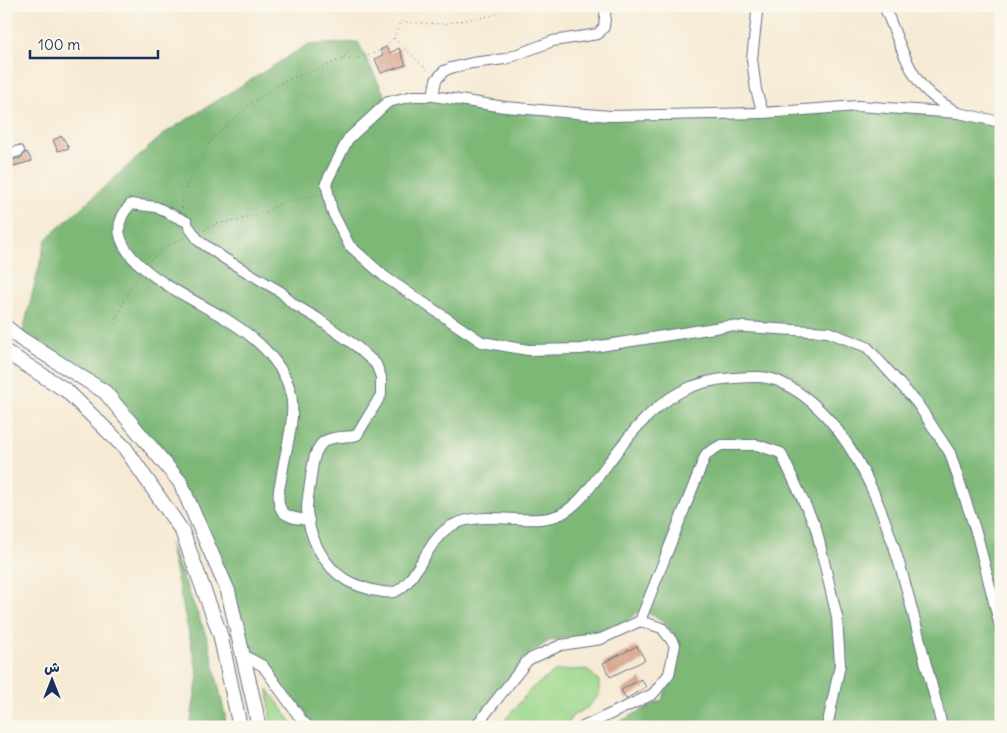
<svg xmlns="http://www.w3.org/2000/svg" width="1007" height="733" font-family="Delius,'Playpen Sans Arabic',sans-serif">
<style>
.green{fill:#9cd78b;stroke:#5c8374}
.forest{fill:#7db877;stroke:#4c746a}
.lines{fill:none;stroke-linecap:round;stroke-linejoin:round}
.stream{stroke:#66b7e1;stroke-width:2.5}
.building{fill:#d8a891}
.minor-casing{stroke:#687087;stroke-width:12}
.major-casing{stroke:#687087;stroke-width:16}
.path{stroke:#687087;stroke-width:1;stroke-dasharray:1 4;stroke-linecap:butt}
.minor{stroke:#fff;stroke-width:10}
.major{stroke:#fff;stroke-width:14}
</style>
<rect width="100%" height="100%" fill="#fbf7ec"/>
<filter id="ink" filterUnits="userSpaceOnUse"><feTurbulence type="fractalNoise" baseFrequency=".02" numOctaves="2"/><feDisplacementMap in="SourceGraphic" scale="10" xChannelSelector="R" yChannelSelector="G"/><feConvolveMatrix kernelMatrix="1 2 1 2 8 2 1 2 1" color-interpolation-filters="sRGB"/></filter>
<filter id="wash" filterUnits="userSpaceOnUse"><feTurbulence type="fractalNoise" baseFrequency=".0096" numOctaves="4" result="noise"/><feDisplacementMap in="SourceGraphic" scale="20" xChannelSelector="R" yChannelSelector="G"/><feGaussianBlur stdDeviation="1.12" result="paint"/><feColorMatrix in="noise" values="0 0 0 0 0 0 0 0 0 0 0 0 0 0 0 0 0 1.4 0 .05"/><feComposite in="paint" operator="in"/></filter>
<g filter="url(#wash)">
<rect width="100%" height="100%" fill="#f6ead4"/>
<!-- green -->
<g class="green">
<path d="M587,669L599,681V696L588,707L572,716L567,727H499L532,688L556,671Z"/>
<path d="M268,689L295,727H271Z"/>
</g>
<!-- forest -->
<g class="forest">
<path d="M358,42L388,102L413,96L610,116L858,106L1001,122V727H609L662,700L674,668L680,643C668,626 660,617 640,610L624,623L588,635L549,641L525,657L473,727H310L263,666L243,655L222,576L180,482L105,392L21,339L46,239L165,133L307,45Z"/>
<path d="M169,542L208,640L225,715L226,727H190L198,675Z"/>
</g>
<g class="lines">
<!-- stream -->
<path class="stream" d="M6,720L9,727"/>
</g>
<g id="blocks">
<!-- building -->
<g class="building">
<path d="M386,47L390,53L399,48L406,65L381,73L375,59L383,55L380,50Z"/>
<path d="M62,136L69,148L58,151L53,140Z"/>
<path d="M26,152H27L32,161L6,168V162L21,158Z"/>
<path d="M637,646L645,660L610,677L603,663Z"/>
<path d="M641,679L646,687L626,699L621,690Z"/>
</g>
</g>
</g>
<g filter="url(#ink)">
<use href="#blocks" fill-opacity="0" stroke="#687087" stroke-width="1"/>
<g class="lines">
<!-- minor casing -->
<g class="minor-casing">
<g id="minor">
<path d="M756,6L757,13L752,59L756,90L763,113"/>
<path d="M884,6C895,30 909,77 929,93C937,101 948,106 958,113"/>
<path d="M433,96L436,80L444,71L451,68L472,63L505,59L553,41L598,34L604,27L606,6"/>
<path d="M1001,122L958,113L858,106L763,113L610,116L505,107L433,96H413L388,102L348,139L326,183L332,211L349,245L385,277L482,342L528,350L581,349L727,326L828,332L867,347L917,403L950,453L977,535L1001,630"/>
<path d="M6,155L19,151"/>
<path d="M187,222L156,207L131,204C83,253 195,299 226,319C242,329 258,340 270,355C281,368 291,385 292,402C294,427 284,455 281,480C279,488 277,499 280,507C284,518 299,519 309,520"/>
<path d="M189,227L199,241L225,259L281,292L293,304L317,318L356,346L376,364L381,377V395L357,435C347,438 334,435 325,441C314,448 313,464 311,476C310,487 307,498 307,509C308,535 323,566 346,580C354,585 363,587 372,590C379,591 387,594 394,592C416,585 427,539 451,526C484,508 531,528 561,514C579,505 591,486 603,470C625,441 648,409 680,392C697,383 715,379 734,378C748,377 764,375 778,381C870,421 902,570 924,657C930,680 937,703 942,727"/>
<path d="M640,621L706,454L721,445H757L781,453L816,528L837,617L840,665L827,727"/>
<path d="M243,655L263,666L303,722L310,727"/>
<path d="M475,727L528,660L561,645L601,639L640,621L662,628L675,645L669,674L653,694L583,727"/>
</g>
</g>
<!-- major casing -->
<g class="major-casing">
<g id="major">
<path d="M6,327L21,339L105,392L180,482L228,591L256,712L258,727"/>
<path d="M6,352L67,391L125,448L182,531L220,634L240,727"/>
</g>
</g>
<!-- path -->
<g class="path">
<path d="M394,38L429,72"/>
<path d="M348,51L343,59C360,60 380,54 392,40C396,35 398,27 400,22L443,24L495,15L505,6"/>
<path d="M182,208L181,199L192,173L212,139L251,104L283,82L343,59"/>
<path d="M204,230L219,223L238,221L248,216H258L280,204L318,195"/>
<path d="M150,260L167,246L184,238"/>
<path d="M116,324V317L121,311L122,303L128,297V291L139,275"/>
</g>
<!-- minor -->
<use href="#minor" class="minor"/>
<!-- major -->
<use href="#major" class="major"/>
</g>
</g>
<!-- margin -->
<rect width="1007" height="733" fill="none" stroke="#fbf7ec" stroke-width="25"/>
<!-- north arrow -->
<g transform="translate(52 680)" stroke="#fbf7ec" stroke-width="4" paint-order="stroke">
<path d="M0-4L9 19L0 12L-9 19Z" fill="#1b2f5e"/>
<text y="-8" font-size="14" font-weight="bold" text-anchor="middle" fill="#1b2f5e">ش</text>
</g>
<!-- scale -->
<path d="M30 50v8h128v-8" fill="none" stroke="#1b2f5e" stroke-width="2.5"/>
<text x="38" y="50" font-size="15" fill="#1b2f5e" stroke="#fbf7ec" stroke-width="4" paint-order="stroke">100 m</text>
</svg>
